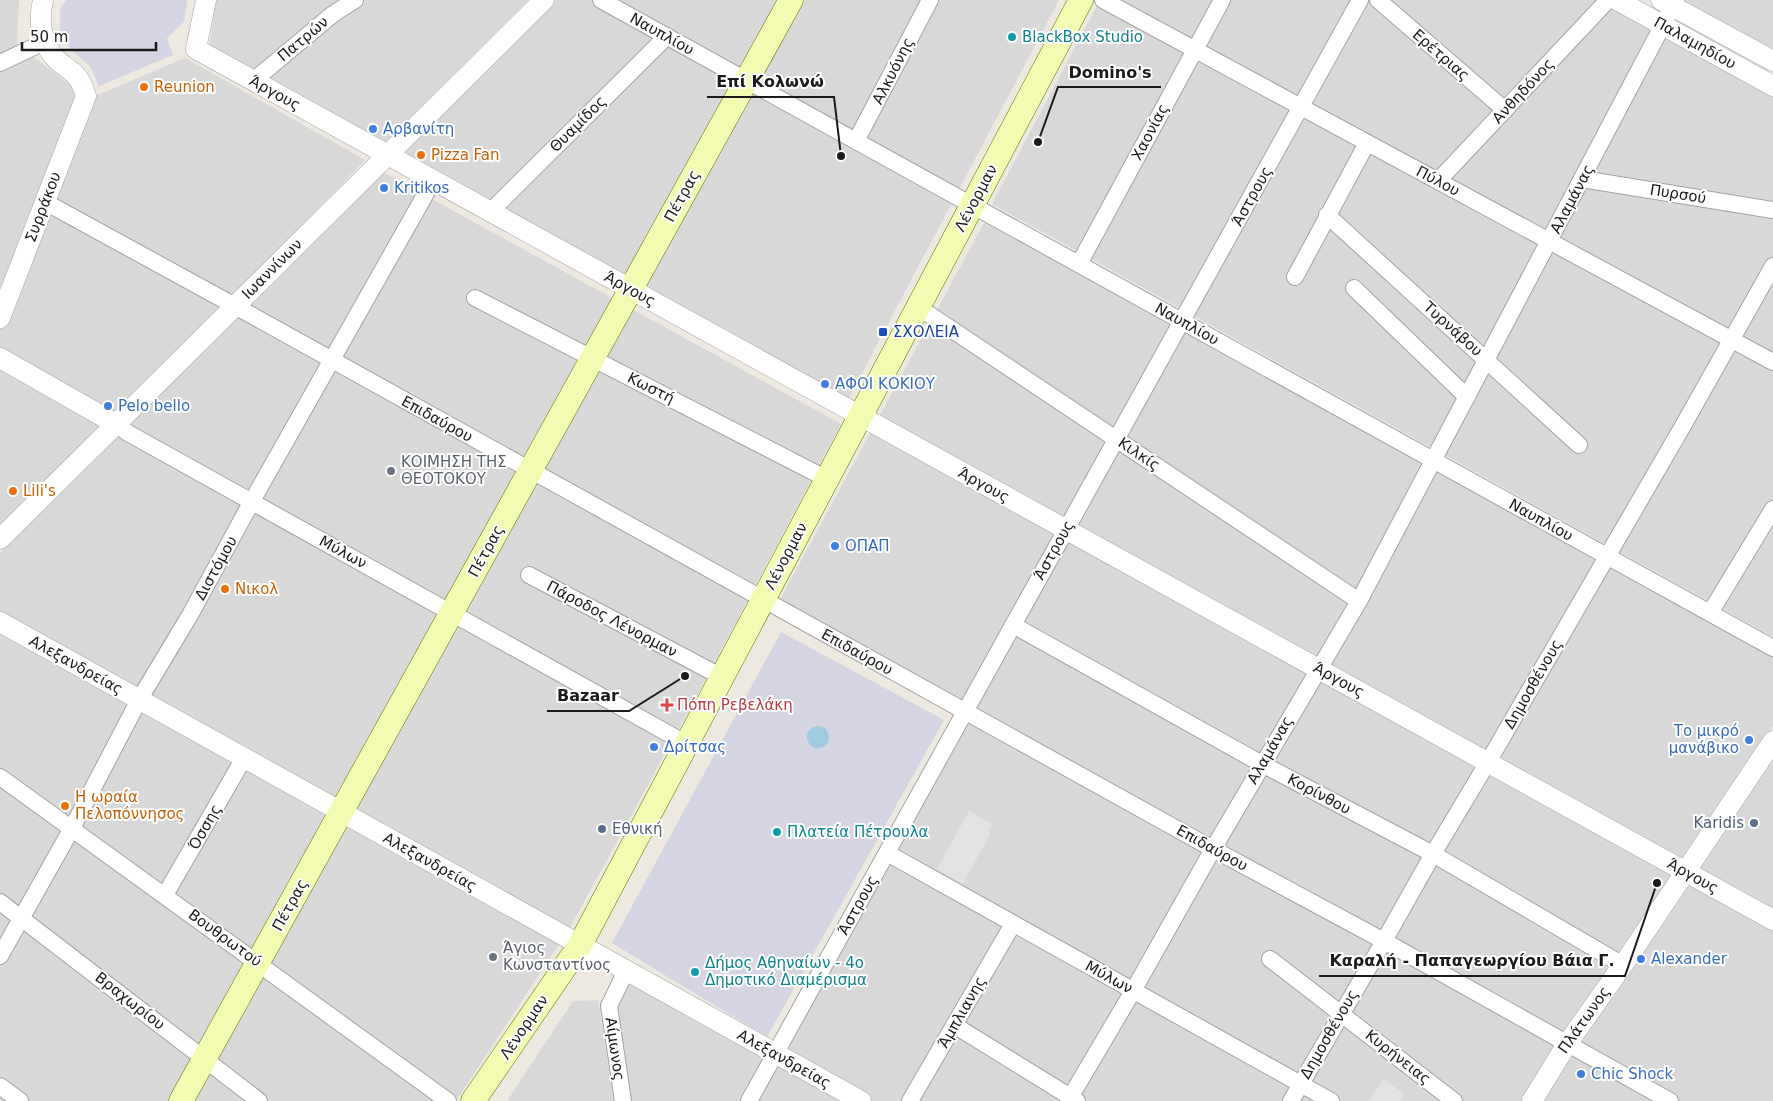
<svg xmlns="http://www.w3.org/2000/svg" width="1773" height="1101" font-family="'DejaVu Sans',sans-serif">
<style>
.residential{fill:#d9d8d8}
.parking{fill:#e3e3e3}
.plaza{fill:#d5d4e2}
.water{fill:#9fcbdc}
.lines{fill:none;stroke-linecap:round;stroke-linejoin:round}
.minor-casing{stroke:#a2a2a2;stroke-width:18}
.tertiary-casing{stroke:#a2a2a2;stroke-width:21}
.secondary-casing{stroke:#5f7103;stroke-width:25}
.minor{stroke:#fff;stroke-width:16}
.tertiary{stroke:#fff;stroke-width:20}
.secondary{stroke:#f3fab1;stroke-width:24}
.culture-dot{fill:#0f9aa8;stroke:#fff;stroke-width:2}
.food-dot{fill:#e8710a;stroke:#fff;stroke-width:2}
.shop-dot{fill:#3f7fe0;stroke:#fff;stroke-width:2}
.transit-dot{fill:#1a4fb4;stroke:#fff;stroke-width:2}
.worship-dot{fill:#6b7280;stroke:#fff;stroke-width:2}
.health-dot{fill:#e0444e;stroke:#fff;stroke-width:2}
.service-dot{fill:#5c6f8a;stroke:#fff;stroke-width:2}
.labels{text-anchor:middle;stroke-width:4;stroke-linejoin:round;paint-order:stroke}
.street-label{font-size:15px;fill:#1b1b1b;stroke:#fff}
.culture-label{font-size:15px;fill:#0d838f;stroke:#fff;text-anchor:start}
.food-label{font-size:15px;fill:#c56008;stroke:#fff;text-anchor:start}
.shop-label{font-size:15px;fill:#366cbe;stroke:#fff;text-anchor:start}
.transit-label{font-size:15px;fill:#164399;stroke:#fff;text-anchor:start}
.worship-label{font-size:15px;fill:#5b616d;stroke:#fff;text-anchor:start}
.health-label{font-size:15px;fill:#be3a42;stroke:#fff;text-anchor:start}
.service-label{font-size:15px;fill:#4e5e75;stroke:#fff;text-anchor:end}
.leader{fill:none;stroke:#1b1b1b;stroke-width:2}
.callout-dot{fill:#1b1b1b;stroke:#fff;stroke-width:2}
.callout-label{font-size:16px;text-anchor:middle;font-weight:bold;fill:#1b1b1b;stroke:#fff;stroke-width:4;stroke-linejoin:round;paint-order:stroke}
</style>
<rect width="100%" height="100%" fill="#ede9e0"/>
<!-- residential -->
<g class="residential">
<path d="M0,0H19L17,44L88,99L185,58L365,160L216,315L0,532Z"/>
<path d="M216,0H528L379,149L208,55Z"/>
<path d="M555,0H1059L843,409L402,152Z"/>
<path d="M1100,0H1602L1773,94V637L992,204Z"/>
<path d="M1671,0H1773V56Z"/>
<path d="M383,172L841,424L708,675L568,931L0,616V553L111,440Z"/>
<path d="M990,212L1773,653V726L1523,1101H869L782,1050L971,710L777,605Z"/>
<path d="M0,628L561,941L456,1101H0Z"/>
<path d="M1773,751V1101H1538Z"/>
<path d="M629,979L850,1101H627L613,1009Z"/>
<path d="M598,1000L614,1101H507L573,1001Z"/>
</g>
<!-- parking -->
<g class="parking">
<path d="M969,811L992,824L988,832L990,834L963,884L937,869Z"/>
<path d="M1384,1079L1404,1094L1399,1101H1368Z"/>
</g>
<!-- plaza -->
<g class="plaza">
<path d="M66,0H187V1L184,22L167,38L173,55L99,86L90,66L72,51L60,30V9Z"/>
<path d="M781,632L944,720L767,1037L612,943Z"/>
</g>
<!-- water -->
<circle class="water" cx="818" cy="737" r="11"/>
<g class="lines">
<!-- minor casing -->
<g class="minor-casing">
<g id="minor">
<path d="M601,0L1773,648"/>
<path d="M1103,0L1773,362"/>
<path d="M1378,0L1505,110"/>
<path d="M0,63L44,42"/>
<path d="M253,81L333,14L355,0"/>
<path d="M856,141L930,0"/>
<path d="M1582,179L1773,210"/>
<path d="M1438,181L1608,0"/>
<path d="M45,202L235,306L1213,849L1384,941L1670,1101"/>
<path d="M490,212L667,36"/>
<path d="M1327,215L1579,445"/>
<path d="M1079,264L1222,0"/>
<path d="M1295,277L1367,143"/>
<path d="M1354,288L1467,397"/>
<path d="M475,298L827,479"/>
<path d="M918,307L1359,601"/>
<path d="M116,424L128,433L687,744"/>
<path d="M529,575L722,677"/>
<path d="M1710,613L1773,509"/>
<path d="M1013,625L1262,764L1433,854L1623,965"/>
<path d="M0,777L448,1101"/>
<path d="M887,853L1331,1101"/>
<path d="M165,895L244,758"/>
<path d="M0,902L259,1101"/>
<path d="M0,956L71,830L139,700L190,615L252,501L433,181"/>
<path d="M1270,959L1454,1101"/>
<path d="M954,1025L1077,1101"/>
<path d="M0,1086L20,1101"/>
<path d="M623,1101L609,1006L626,971"/>
<path d="M749,1101L1360,0"/>
<path d="M910,1101L1013,924"/>
<path d="M1068,1101L1133,991L1213,849L1359,601L1676,0"/>
<path d="M1291,1101L1384,941L1433,854L1488,762L1684,424L1773,266"/>
</g>
</g>
<!-- tertiary casing -->
<g class="tertiary-casing">
<g id="tertiary">
<path d="M206,0L196,49L1773,920"/>
<path d="M1617,0L1773,86"/>
<path d="M1661,0L1773,61"/>
<path d="M0,318L86,96C84,90 82,83 78,78C72,70 63,66 57,60C41,44 38,21 43,0"/>
<path d="M0,358L116,424"/>
<path d="M0,539L544,0"/>
<path d="M0,622L861,1101"/>
<path d="M1532,1101L1567,1044L1623,965L1773,741"/>
</g>
</g>
<!-- secondary casing -->
<g class="secondary-casing">
<g id="secondary">
<path d="M181,1101L791,0"/>
<path d="M473,1101L580,945L1081,0"/>
</g>
</g>
<!-- minor -->
<use href="#minor" class="minor"/>
<!-- tertiary -->
<use href="#tertiary" class="tertiary"/>
<!-- secondary -->
<use href="#secondary" class="secondary"/>
</g>
<!-- markers -->
<g class="culture-dot">
<circle cx="1012" cy="37" r="5"/>
<circle cx="777" cy="832" r="5"/>
<circle cx="695" cy="972" r="5"/>
</g>
<g class="food-dot">
<circle cx="144" cy="87" r="5"/>
<circle cx="421" cy="155" r="5"/>
<circle cx="13" cy="491" r="5"/>
<circle cx="225" cy="589" r="5"/>
<circle cx="65" cy="806" r="5"/>
</g>
<g class="shop-dot">
<circle cx="373" cy="129" r="5"/>
<circle cx="384" cy="188" r="5"/>
<circle cx="825" cy="384" r="5"/>
<circle cx="108" cy="406" r="5"/>
<circle cx="835" cy="546" r="5"/>
<circle cx="1749" cy="740" r="5"/>
<circle cx="654" cy="747" r="5"/>
<circle cx="1641" cy="959" r="5"/>
<circle cx="1581" cy="1074" r="5"/>
</g>
<rect class="transit-dot" x="878" y="327" width="10" height="10" rx="2.5"/>
<g class="worship-dot">
<circle cx="391" cy="471" r="5"/>
<circle cx="493" cy="957" r="5"/>
</g>
<path class="health-dot" d="M664.5 697.5h5v5h5v5h-5v5h-5v-5h-5v-5h5z"/>
<g class="service-dot">
<circle cx="1754" cy="823" r="5"/>
<circle cx="602" cy="829" r="5"/>
</g>
<g class="labels">
<!-- street labels -->
<g class="street-label">
<text transform="translate(662 34) rotate(29)" y="5">Ναυπλίου</text>
<text transform="translate(303 39) rotate(-40)" y="5">Πατρών</text>
<text transform="translate(1695 43) rotate(29)" y="5">Παλαμηδίου</text>
<text transform="translate(1441 55) rotate(41)" y="5">Ερέτριας</text>
<text transform="translate(893 71) rotate(-63)" y="5">Αλκυόνης</text>
<text transform="translate(1523 91) rotate(-47)" y="5">Ανθηδόνος</text>
<text transform="translate(275 93) rotate(29)" y="5">Άργους</text>
<text transform="translate(578 124) rotate(-45)" y="5">Θυαμίδος</text>
<text transform="translate(1150 132) rotate(-62)" y="5">Χαονίας</text>
<text transform="translate(1438 181) rotate(28)" y="5">Πύλου</text>
<text transform="translate(1678 194) rotate(9)" y="5">Πυρσού</text>
<text transform="translate(682 196) rotate(-61)" y="5">Πέτρας</text>
<text transform="translate(1252 196) rotate(-61)" y="5">Άστρους</text>
<text transform="translate(976 198) rotate(-62)" y="5">Λένορμαν</text>
<text transform="translate(1572 199) rotate(-62)" y="5">Αλαμάνας</text>
<text transform="translate(43 207) rotate(-69)" y="5">Συρράκου</text>
<text transform="translate(272 269) rotate(-45)" y="5">Ιωαννίνων</text>
<text transform="translate(630 289) rotate(29)" y="5">Άργους</text>
<text transform="translate(1187 324) rotate(29)" y="5">Ναυπλίου</text>
<text transform="translate(1453 329) rotate(42)" y="5">Τυρνάβου</text>
<text transform="translate(651 388) rotate(27)" y="5">Κωστή</text>
<text transform="translate(437 419) rotate(29)" y="5">Επιδαύρου</text>
<text transform="translate(1139 454) rotate(34)" y="5">Κιλκίς</text>
<text transform="translate(984 485) rotate(29)" y="5">Άργους</text>
<text transform="translate(1541 520) rotate(29)" y="5">Ναυπλίου</text>
<text transform="translate(1054 550) rotate(-61)" y="5">Άστρους</text>
<text transform="translate(486 551) rotate(-61)" y="5">Πέτρας</text>
<text transform="translate(343 552) rotate(29)" y="5">Μύλων</text>
<text transform="translate(786 556) rotate(-62)" y="5">Λένορμαν</text>
<text transform="translate(216 568) rotate(-61)" y="5">Διστόμου</text>
<text transform="translate(612 619) rotate(28)" y="5">Πάροδος Λένορμαν</text>
<text transform="translate(857 652) rotate(29)" y="5">Επιδαύρου</text>
<text transform="translate(76 665) rotate(29)" y="5">Αλεξανδρείας</text>
<text transform="translate(1339 680) rotate(29)" y="5">Άργους</text>
<text transform="translate(1533 684) rotate(-60)" y="5">Δημοσθένους</text>
<text transform="translate(1270 750) rotate(-60)" y="5">Αλαμάνας</text>
<text transform="translate(1319 794) rotate(28)" y="5">Κορίνθου</text>
<text transform="translate(205 827) rotate(-60)" y="5">Όσσης</text>
<text transform="translate(1212 848) rotate(29)" y="5">Επιδαύρου</text>
<text transform="translate(430 862) rotate(29)" y="5">Αλεξανδρείας</text>
<text transform="translate(1693 876) rotate(29)" y="5">Άργους</text>
<text transform="translate(290 905) rotate(-61)" y="5">Πέτρας</text>
<text transform="translate(858 905) rotate(-61)" y="5">Άστρους</text>
<text transform="translate(225 938) rotate(36)" y="5">Βουθρωτού</text>
<text transform="translate(1109 977) rotate(29)" y="5">Μύλων</text>
<text transform="translate(130 1001) rotate(38)" y="5">Βραχωρίου</text>
<text transform="translate(962 1012) rotate(-60)" y="5">Άμπλιανης</text>
<text transform="translate(1584 1020) rotate(-55)" y="5">Πλάτωνος</text>
<text transform="translate(524 1027) rotate(-56)" y="5">Λένορμαν</text>
<text transform="translate(1329 1034) rotate(-60)" y="5">Δημοσθένους</text>
<text transform="translate(615 1049) rotate(82)" y="5">Αίμωνος</text>
<text transform="translate(1398 1057) rotate(38)" y="5">Κυρήνειας</text>
<text transform="translate(784 1059) rotate(29)" y="5">Αλεξανδρείας</text>
</g>
<!-- culture labels -->
<g class="culture-label">
<text x="1022" y="42">BlackBox Studio</text>
<text x="787" y="837">Πλατεία Πέτρουλα</text>
<text x="705" y="968">Δήμος Αθηναίων - 4ο<tspan x="705" dy="17">Δημοτικό Διαμέρισμα</tspan></text>
</g>
<!-- food labels -->
<g class="food-label">
<text x="154" y="92">Reunion</text>
<text x="431" y="160">Pizza Fan</text>
<text x="23" y="496">Lili's</text>
<text x="235" y="594">Νικολ</text>
<text x="75" y="802">Η ωραία<tspan x="75" dy="17">Πελοπόννησος</tspan></text>
</g>
<!-- shop labels -->
<g class="shop-label">
<text x="383" y="134">Αρβανίτη</text>
<text x="394" y="193">Kritikos</text>
<text x="835" y="389">ΑΦΟΙ ΚΟΚΙΟΥ</text>
<text x="118" y="411">Pelo bello</text>
<text x="845" y="551">ΟΠΑΠ</text>
<text x="1739" y="736" text-anchor="end">Το μικρό<tspan x="1739" dy="17">μανάβικο</tspan></text>
<text x="664" y="752">Δρίτσας</text>
<text x="1651" y="964">Alexander</text>
<text x="1591" y="1079">Chic Shock</text>
</g>
<!-- transit labels -->
<g class="transit-label">
<text x="893" y="337">ΣΧΟΛΕΙΑ</text>
</g>
<!-- worship labels -->
<g class="worship-label">
<text x="401" y="467">ΚΟΙΜΗΣΗ ΤΗΣ<tspan x="401" dy="17">ΘΕΟΤΟΚΟΥ</tspan></text>
<text x="503" y="953">Άγιος<tspan x="503" dy="17">Κωνσταντίνος</tspan></text>
</g>
<!-- health labels -->
<g class="health-label">
<text x="677" y="710">Πόπη Ρεβελάκη</text>
</g>
<!-- service labels -->
<g class="service-label">
<text x="1744" y="828">Karidis</text>
<text x="612" y="834" text-anchor="start">Εθνική</text>
</g>
</g>
<!-- callouts -->
<path class="leader" d="M1038 142L1058 87H1161M841 156L834 97H707M685 676L629 711H547M1657 883L1625 976H1319"/>
<g class="callout-dot">
<circle cx="1038" cy="142" r="5"/>
<circle cx="841" cy="156" r="5"/>
<circle cx="685" cy="676" r="5"/>
<circle cx="1657" cy="883" r="5"/>
</g>
<g class="callout-label">
<text x="1110" y="78">Domino's</text>
<text x="770" y="87">Επί Κολωνώ</text>
<text x="588" y="701">Bazaar</text>
<text x="1472" y="966">Καραλή - Παπαγεωργίου Βάια Γ.</text>
</g>
<!-- scale -->
<path d="M22 42v8h134v-8" fill="none" stroke="#1b1b1b" stroke-width="2.5"/>
<text x="30" y="42" font-size="15" fill="#1b1b1b" stroke="#ffffff" stroke-width="4" paint-order="stroke">50 m</text>
</svg>
